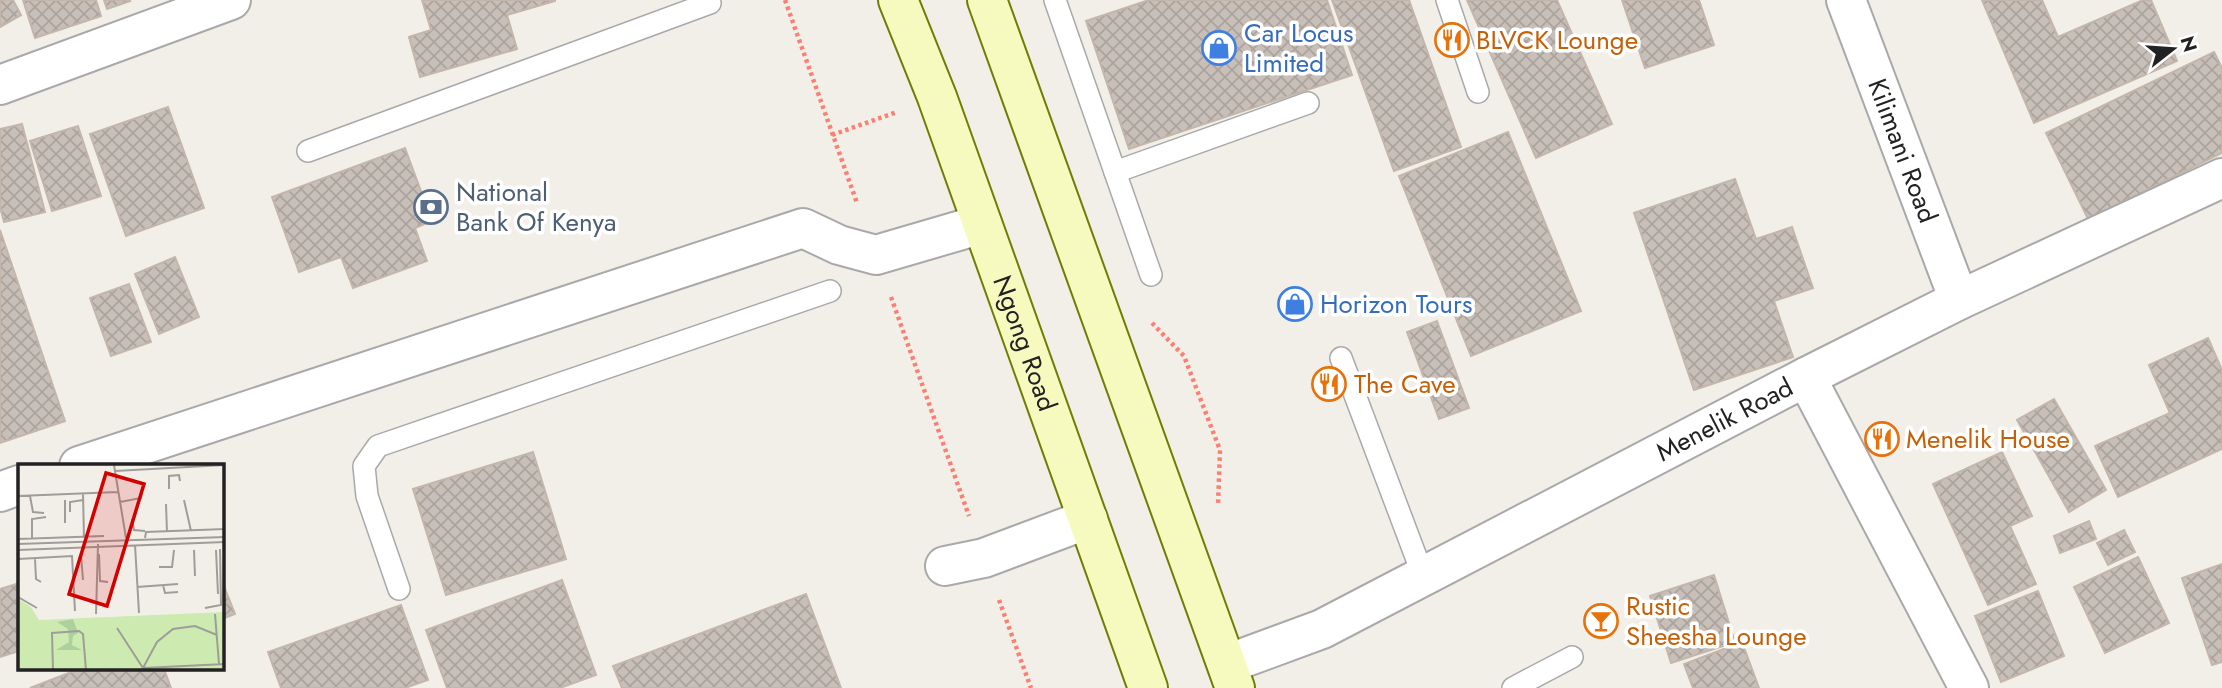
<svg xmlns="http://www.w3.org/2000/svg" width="2222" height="688" font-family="Jost,sans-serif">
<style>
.building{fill:url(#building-cross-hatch);stroke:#c4b6ab;stroke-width:2}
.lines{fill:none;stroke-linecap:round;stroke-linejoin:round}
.service-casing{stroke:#a9a9a9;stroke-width:24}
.minor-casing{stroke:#a9a9a9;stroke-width:42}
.secondary-casing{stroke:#707d05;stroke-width:42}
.path{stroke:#fa8072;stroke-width:4.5;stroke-dasharray:3.5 3.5;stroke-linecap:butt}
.service{stroke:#fff;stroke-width:21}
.minor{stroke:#fff;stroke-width:38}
.secondary{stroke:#f7fabf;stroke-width:38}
.labels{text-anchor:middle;stroke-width:7;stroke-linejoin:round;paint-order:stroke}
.shop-label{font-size:26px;fill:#366cbe;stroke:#fff;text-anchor:start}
.food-label{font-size:26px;fill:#c56008;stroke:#fff;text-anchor:start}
.street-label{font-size:26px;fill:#222;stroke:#fff}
.service-label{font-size:26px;fill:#4e5e75;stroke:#fff;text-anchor:start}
.inset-road{fill:none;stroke:#9f9d99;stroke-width:2}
.view{fill:#d40000;fill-opacity:0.15;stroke:#d40000;stroke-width:3.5}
.inset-edge{fill:none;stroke:#222;stroke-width:3.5}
</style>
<defs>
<pattern id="building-cross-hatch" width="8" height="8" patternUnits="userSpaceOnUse" patternTransform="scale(1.75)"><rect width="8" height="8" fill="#c7bfb8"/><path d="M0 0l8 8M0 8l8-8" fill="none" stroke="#aba49e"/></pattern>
</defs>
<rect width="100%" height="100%" fill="#f2efe9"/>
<!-- building -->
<g class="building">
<path d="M0,0H13L21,15L0,27Z"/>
<path d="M23,0H96L101,16L35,38Z"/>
<path d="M104,0H129L130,1L107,9Z"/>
<path d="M422,0H555V1L507,15L517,49L420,77L409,37L431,30Z"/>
<path d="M1149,0H1327L1352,75L1129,149L1086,21Z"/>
<path d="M1332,0H1409L1461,147L1394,171Z"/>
<path d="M1467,0H1557L1612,124L1536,158Z"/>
<path d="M1622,0H1699L1714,45L1645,68Z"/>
<path d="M1982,0H2042L2058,37L2143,0H2151L2177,61L2034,123Z"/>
<path d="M2214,52L2222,68V153L2088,219L2046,133Z"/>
<path d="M168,107L204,208L126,236L90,134Z"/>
<path d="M22,124L45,212L4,222L0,207V129Z"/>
<path d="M78,126L101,196L52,211L30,141Z"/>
<path d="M1508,132L1581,311L1471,356L1399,176Z"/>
<path d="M405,148L432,221L415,228L427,261L353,288L341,257L299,272L272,197Z"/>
<path d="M1735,179L1756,239L1792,227L1813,288L1774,301L1793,357L1694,390L1634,213Z"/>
<path d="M0,230L65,421L0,443Z"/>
<path d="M175,257L199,317L159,334L135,274Z"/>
<path d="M129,284L151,342L111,356L90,298Z"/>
<path d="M1437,321L1469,408L1439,419L1407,332Z"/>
<path d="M2208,338L2222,370V449L2118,497L2095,446L2170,413L2149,365Z"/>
<path d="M2054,399L2106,490L2069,512L2017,420Z"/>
<path d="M533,452L566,559L446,595L413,489Z"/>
<path d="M2002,452L2032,516L2010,526L2036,584L1988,605L1933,484Z"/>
<path d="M2089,521L2096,539L2060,553L2054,536Z"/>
<path d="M2124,530L2135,552L2108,565L2097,543Z"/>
<path d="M2138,557L2169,623L2105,653L2074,587Z"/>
<path d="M2222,564V662L2212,665L2182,578Z"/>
<path d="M1714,575L1735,642L1671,663L1650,596Z"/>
<path d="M562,580L596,675L560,688H447L426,630Z"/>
<path d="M222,581L235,614L222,619Z"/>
<path d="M19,583V651L0,657V589Z"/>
<path d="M2038,591L2064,656L2001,682L1975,616Z"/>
<path d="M806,594L841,688H622L613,666Z"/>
<path d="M401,605L428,680L405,688H281L268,652Z"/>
<path d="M1742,642L1759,688H1693L1684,664Z"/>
<path d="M79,669H164L171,688H30Z"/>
</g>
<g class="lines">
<!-- service casing -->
<g class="service-casing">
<g id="service">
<path d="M1055,0L1151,275"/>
<path d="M1447,0L1478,92"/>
<path d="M308,151L710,3"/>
<path d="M1115,172L1308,103"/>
<path d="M1341,358L1424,578"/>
<path d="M399,589L367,496L364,466L378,446L830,291"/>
<path d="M1513,688L1572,657"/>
</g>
</g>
<!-- minor casing -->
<g class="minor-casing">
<g id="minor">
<path id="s1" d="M1846,0L1959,300"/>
<path d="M0,85L231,0"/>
<path d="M1806,377L1969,688"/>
<path d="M79,466L803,228L839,245L876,255L982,224"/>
<path d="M0,492L19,485"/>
<path d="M945,566L984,558L1088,519"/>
<path id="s2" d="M1227,664L1322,629L1806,377L1959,300L2222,178"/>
</g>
</g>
<!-- secondary casing -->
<g class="secondary-casing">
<g id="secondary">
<path id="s3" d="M898,0L937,97L1148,688"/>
<path d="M987,0L1235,688"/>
</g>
</g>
<!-- path -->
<g class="path">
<path d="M785,0L857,203"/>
<path d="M832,135L897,112"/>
<path d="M891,297L969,516"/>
<path d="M1152,323L1184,356L1220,450L1218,505"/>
<path d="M999,600L1031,688"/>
</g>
<!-- service -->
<use href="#service" class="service"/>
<!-- minor -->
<use href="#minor" class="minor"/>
<!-- secondary -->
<use href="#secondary" class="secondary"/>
</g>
<!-- icons -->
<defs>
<g id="restaurant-ring" transform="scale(1.75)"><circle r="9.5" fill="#fff" stroke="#e8710a" stroke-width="1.5"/><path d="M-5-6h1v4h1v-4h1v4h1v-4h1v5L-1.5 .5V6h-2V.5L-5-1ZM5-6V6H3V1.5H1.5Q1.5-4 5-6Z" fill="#e8710a"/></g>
<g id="shop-ring" transform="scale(1.75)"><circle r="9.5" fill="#fff" stroke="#3f7fe0" stroke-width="1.5"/><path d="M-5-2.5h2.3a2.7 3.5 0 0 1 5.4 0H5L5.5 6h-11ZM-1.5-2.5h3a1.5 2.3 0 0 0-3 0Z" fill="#3f7fe0"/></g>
<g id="bank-ring" transform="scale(1.75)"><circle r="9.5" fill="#fff" stroke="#5c6f8a" stroke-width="1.5"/><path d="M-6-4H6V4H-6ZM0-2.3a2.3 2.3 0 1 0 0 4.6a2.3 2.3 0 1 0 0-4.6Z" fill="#5c6f8a"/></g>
<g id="bar-ring" transform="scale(1.75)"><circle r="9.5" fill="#fff" stroke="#e8710a" stroke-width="1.5"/><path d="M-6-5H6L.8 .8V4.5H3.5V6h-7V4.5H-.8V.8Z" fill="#e8710a"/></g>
</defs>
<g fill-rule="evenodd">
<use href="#restaurant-ring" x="1452" y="40"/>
<use href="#shop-ring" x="1219" y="48"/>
<use href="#bank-ring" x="431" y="207"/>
<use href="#shop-ring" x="1295" y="304"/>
<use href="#restaurant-ring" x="1329" y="384"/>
<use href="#restaurant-ring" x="1882" y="439"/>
<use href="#bar-ring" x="1601" y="621"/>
</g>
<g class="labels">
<!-- shop labels -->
<g class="shop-label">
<text x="1244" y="42">Car Locus<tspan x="1244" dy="30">Limited</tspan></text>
<text x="1320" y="313">Horizon Tours</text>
</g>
<!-- food labels -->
<g class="food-label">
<text x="1476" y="49">BLVCK Lounge</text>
<text x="1354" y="393">The Cave</text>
<text x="1906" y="448">Menelik House</text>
<text x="1626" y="615">Rustic<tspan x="1626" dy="30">Sheesha Lounge</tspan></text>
</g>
<!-- street labels -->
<g class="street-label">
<text dy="9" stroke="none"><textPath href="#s1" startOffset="161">Kilimani Road</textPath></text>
<text dy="9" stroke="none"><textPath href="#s3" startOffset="366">Ngong Road</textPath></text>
<text dy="9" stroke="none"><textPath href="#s2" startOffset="555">Menelik Road</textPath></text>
</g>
<!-- service labels -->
<g class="service-label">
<text x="456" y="201">National<tspan x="456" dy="30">Bank Of Kenya</tspan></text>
</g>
</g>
<!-- overview -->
<g transform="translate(18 464)">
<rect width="206" height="206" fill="#f2efe9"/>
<path d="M0,135L13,143L21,156L206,148V206H0Z" fill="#cdebb0"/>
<path d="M55,155L60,169L55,172L54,181L64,186H38L51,178L50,165L39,158Z" fill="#add19e"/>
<path class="inset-road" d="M96,1L108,74M97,7L207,1M151,25V12L161,11L162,17M65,30L66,74M0,32L100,28M12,32L15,48L26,49M47,36V59M166,36L173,67M102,38L123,34L124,28M148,40L149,68M52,48V38L65,36M114,55L116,66L127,67M127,74L128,68L207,65M0,75L86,72M14,75V55L28,53M0,80L207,73M117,81L121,149M0,86L207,78M176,86L177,112M198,86L200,130M81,90L82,117L90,118M63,91L65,116M0,95L54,92L57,147M17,95L18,115L23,118M141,103H154L156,86M145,121L147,129L160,128M119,123L160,120M0,133L19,144M187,144L203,141L202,85M78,150L80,80M197,150L201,200M99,164L125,204L139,178L155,165L177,162L199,171M125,204L207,200M35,206L34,169L61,167L65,170L68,206"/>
<path class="view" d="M88,9L126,20L89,142L51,130Z"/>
<rect width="206" height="206" class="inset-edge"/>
</g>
<!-- north arrow -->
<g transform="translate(2173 49) rotate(73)" stroke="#ffffff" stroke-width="5" paint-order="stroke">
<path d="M0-5L12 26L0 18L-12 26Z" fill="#222222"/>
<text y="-10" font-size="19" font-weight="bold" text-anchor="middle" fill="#222222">N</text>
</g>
</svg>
